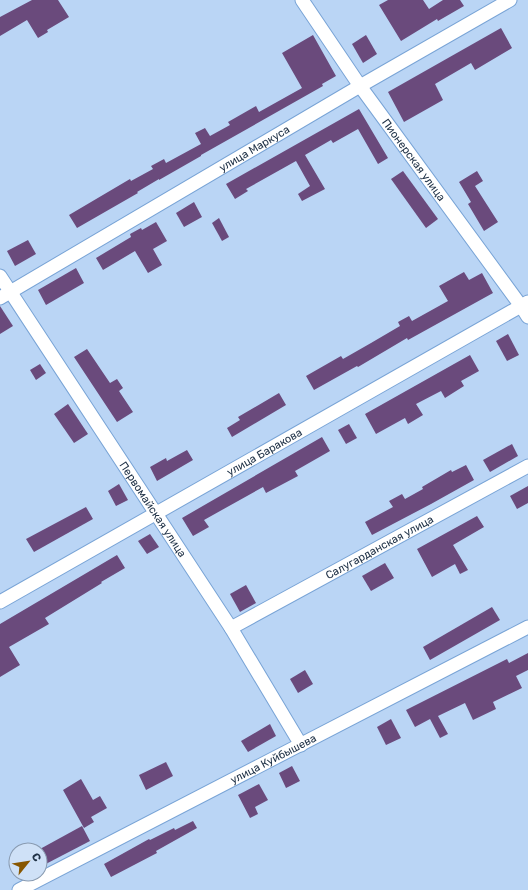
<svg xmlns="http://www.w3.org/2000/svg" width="528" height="890" font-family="Rubik,sans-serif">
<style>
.building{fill:#6a4a7c}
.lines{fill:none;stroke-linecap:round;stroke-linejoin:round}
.minor-casing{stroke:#79a4d6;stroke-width:15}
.minor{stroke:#fff;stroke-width:13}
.labels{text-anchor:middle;stroke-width:4;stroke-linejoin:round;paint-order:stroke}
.street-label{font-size:11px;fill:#213348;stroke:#cfe1f7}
</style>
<rect width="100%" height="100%" fill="#bad5f5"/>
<!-- building -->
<g class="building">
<path d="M32,0H58L69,17L47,30L48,32L38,38L27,20L0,36V17Z"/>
<path d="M388,0H423L429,9L443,0H460L464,6L438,21L437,19L401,41L379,5Z"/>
<path d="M501,28L512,48L475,70L471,63L435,84L443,100L404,122L388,92Z"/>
<path d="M313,35L336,76L322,84L323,86L201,155V156L159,180V179L137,192L138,193L77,228L69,215L130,179L131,181L153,169L151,166L164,159L166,163L201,144L195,133L205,128L210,136L230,125L228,122L256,106L259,112L302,88L282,53Z"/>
<path d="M366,35L377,54L363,63L352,44Z"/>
<path d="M359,109L388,158L378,164L358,129L333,143L331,140L305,155L325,189L302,201L298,194L310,186L296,161L246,189L248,191L235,199L226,184Z"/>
<path d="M403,171L438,219L426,228L391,179Z"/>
<path d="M477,171L483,181L475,186L498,222L484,231L468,204L471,202L459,182Z"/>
<path d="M194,202L202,217L184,227L176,213Z"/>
<path d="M219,218L229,237L222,241L212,223Z"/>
<path d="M156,222L167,241L153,249L162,265L148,273L135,251L103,270L96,258L131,237L130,234L141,228L142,230Z"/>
<path d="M28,240L36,254L15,266L7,251Z"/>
<path d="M76,268L84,283L46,305L38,290Z"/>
<path d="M464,272L469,280L482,273L493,293L408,340L407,338L358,367L357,366L314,390L306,376L341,356L343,359L371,343L400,326L398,322L409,316L412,321L448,301L439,286Z"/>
<path d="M0,306L13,326L0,334Z"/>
<path d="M508,334L519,355L507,361L496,341Z"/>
<path d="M87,349L110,383L117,379L123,388L119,391L133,412L117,422L74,357Z"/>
<path d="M470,355L479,371L461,381L464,386L445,398L441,391L416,404L423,415L408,424L405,418L376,434L365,414Z"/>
<path d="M40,364L46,373L36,380L30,370Z"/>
<path d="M279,393L286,405L232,437L227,428L240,420L238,417Z"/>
<path d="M68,404L88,434L74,443L54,414Z"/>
<path d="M349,424L357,438L346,444L338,430Z"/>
<path d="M322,437L330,451L295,471L298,476L266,493L263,487L204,520L209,527L193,536L182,518Z"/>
<path d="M512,444L518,456L490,472L483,460Z"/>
<path d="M187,450L193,460L157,481L150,467L166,458L167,461Z"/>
<path d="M466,465L474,480L431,504L372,535L365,522L393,507L389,501L402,494L405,499L423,489L422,487L451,470L452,472Z"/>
<path d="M119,484L128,500L116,506L108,491Z"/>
<path d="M528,486V503L517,509L510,496Z"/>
<path d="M86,507L93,519L34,552L26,539Z"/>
<path d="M477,516L484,527L453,545L468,570L460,574L455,564L432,577L417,549Z"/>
<path d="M150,534L159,547L147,554L138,541Z"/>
<path d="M117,555L125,568L101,582L102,583L45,618L49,624L9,647L20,665L0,677V624Z"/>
<path d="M385,563L394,578L371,591L362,576Z"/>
<path d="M246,585L256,603L240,612L230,594Z"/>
<path d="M492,607L500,620L430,660L423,647Z"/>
<path d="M528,653V670L516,676L522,688L493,702L496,709L473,720L465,703L438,716L448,734L440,738L430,719L415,727L406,710L507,659L509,663Z"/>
<path d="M305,670L313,684L298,693L290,679Z"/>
<path d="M391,719L401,738L386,745L377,727Z"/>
<path d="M270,724L276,736L248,752L241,741Z"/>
<path d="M166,762L173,776L146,790L139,775Z"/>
<path d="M292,766L300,781L286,788L279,773Z"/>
<path d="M81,779L93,800L100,796L107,808L91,817L94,822L84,828L63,790Z"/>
<path d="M259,784L268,800L255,807L258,814L250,818L238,795Z"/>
<path d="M193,821L197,828L156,851L157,853L111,877L104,864L149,839L150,840L174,828L175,830Z"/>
<path d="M82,826L90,841L40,867V849Z"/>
</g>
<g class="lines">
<!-- minor casing -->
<g class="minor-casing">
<g id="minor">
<path id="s1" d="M302,0L360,86L521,306L528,317"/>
<path id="s2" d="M0,276L231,628L301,745"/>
<path id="s3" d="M0,298L360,86L510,0"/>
<path id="s4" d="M0,602L528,302"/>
<path id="s5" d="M231,628L528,466"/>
<path id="s6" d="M19,890L528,627"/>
</g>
</g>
<!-- minor -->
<use href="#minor" class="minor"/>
</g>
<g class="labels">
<!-- street labels -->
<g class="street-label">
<text dy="4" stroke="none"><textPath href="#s3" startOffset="295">улица Маркуса</textPath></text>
<text dy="4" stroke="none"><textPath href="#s1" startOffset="195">Пионерская улица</textPath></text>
<text dy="4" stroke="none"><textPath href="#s4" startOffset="304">улица Баракова</textPath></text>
<text dy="4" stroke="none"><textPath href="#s2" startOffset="279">Первомайская улица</textPath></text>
<text dy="4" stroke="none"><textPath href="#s5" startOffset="169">Салугарданская улица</textPath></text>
<text dy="4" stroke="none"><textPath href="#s6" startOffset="286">улица Куйбышева</textPath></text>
</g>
</g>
<!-- north arrow -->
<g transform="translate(28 862) rotate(60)"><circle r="19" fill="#cfe1f7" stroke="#899bb1"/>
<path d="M0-3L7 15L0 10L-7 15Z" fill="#885700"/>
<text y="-6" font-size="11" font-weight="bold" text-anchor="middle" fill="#213348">С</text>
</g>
</svg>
